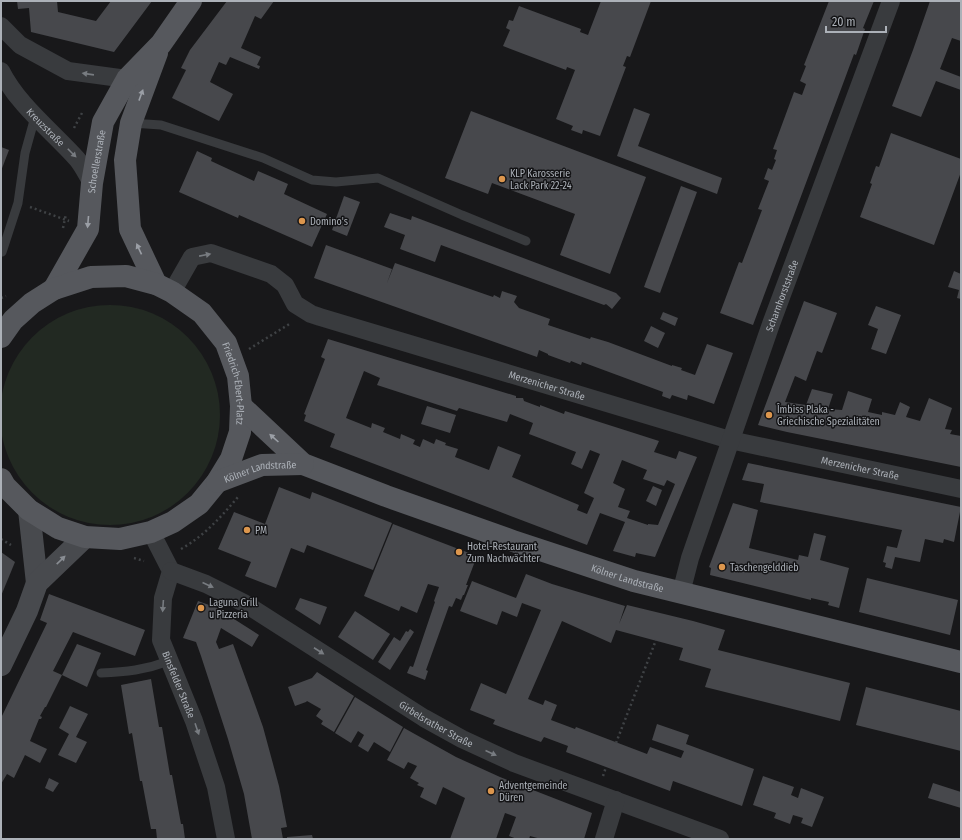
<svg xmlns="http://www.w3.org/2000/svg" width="962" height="840" font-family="'Fira Sans Condensed',sans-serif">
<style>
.green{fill:#222922}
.building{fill:#47484c;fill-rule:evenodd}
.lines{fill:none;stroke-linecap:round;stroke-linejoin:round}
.path{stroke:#3f4245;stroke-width:2.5;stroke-dasharray:2 3;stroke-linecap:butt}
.lane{stroke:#393b3e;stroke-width:9}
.street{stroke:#393b3e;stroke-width:18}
.secondary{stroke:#484a4e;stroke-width:22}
.primary{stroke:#56585d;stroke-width:22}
.oneway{fill:#787c81}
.oneway2{fill:#9b9fa6}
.oneway3{fill:#898d93}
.poi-dot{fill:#dc964d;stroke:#131315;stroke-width:1.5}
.labels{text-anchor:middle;stroke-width:3;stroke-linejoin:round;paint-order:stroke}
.street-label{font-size:10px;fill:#acb1b8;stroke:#131315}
.poi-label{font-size:10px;fill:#acb1b8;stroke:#131315;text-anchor:start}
</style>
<rect width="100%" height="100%" fill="#18181a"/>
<!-- green -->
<circle class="green" cx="110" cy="415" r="110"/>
<!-- building -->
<g class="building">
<path d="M17,1H57L58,12L96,21L111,1H152L114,52L31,32L29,8L18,9Z"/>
<path d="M227,1H274L261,19L255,16L241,48L261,57L257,65L260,66L259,69L230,57L226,65L219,62L210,82L233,94L219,121L172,98L186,70L181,68L190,50Z"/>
<path d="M601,1H651L630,57L627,56L623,66L626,67L600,136L583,130L582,134L571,130L573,126L556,119L575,70L567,67L566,70L503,46L510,30L506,28L509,20L513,21L519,6L581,29L580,32L588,35Z"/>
<path d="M829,1H874L863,28L865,29L856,55L854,54L844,81L753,325L720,313L739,262L742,263L762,210L758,209L769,181L764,179L768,168L772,170L776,160L774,159L777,150L773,149L794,92L802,95L806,84L800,81L806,66L804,65Z"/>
<path d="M930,1H961V41L952,38L940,69L961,77V90L936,81L921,117L892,106L913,50Z"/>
<path d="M634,108L650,114L638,146L722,178L717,194L617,156Z"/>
<path d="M471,111L646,177L610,274L560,255L575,214L492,183L488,194L445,178Z"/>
<path d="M891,133L961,159V172L934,245L860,217L872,184L870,183L876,166L879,167Z"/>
<path d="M1,147L9,150L1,171Z"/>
<path d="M197,151L212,158L211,161L254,181L258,171L288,184L284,194L327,214L312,247L239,215L238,218L179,192Z"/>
<path d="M681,186L697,192L660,293L644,287Z"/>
<path d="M344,196L360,202L347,236L332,230Z"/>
<path d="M390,213L411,220L412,216L616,293L621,298L612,309L606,304L604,305L441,245L435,262L400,249L405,235L384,227Z"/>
<path d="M326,245L392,269L387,283L395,263L493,297L494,295L500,298L502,291L517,296L514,302L519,308L550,319L548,325L590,339L591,337L608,342L672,366V365L682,368L681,370L695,375L707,344L733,353L714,404L688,395L687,400L672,395L670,399L662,396L663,392L582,362L581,365L571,361L570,363L548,355V354L539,350L537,357L314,278Z"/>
<path d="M954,271L961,274V299L957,298L959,290L948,287Z"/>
<path d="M804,301L837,313L822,353L817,351L806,381L795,376L785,402L806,405L812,389L833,394L828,409L842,410L848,391L872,399L868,412L882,415V412L895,415L900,402L910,407L906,417L920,421L929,398L952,408L945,429L952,430L950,434L961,436V467L787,432L758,425Z"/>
<path d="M876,306L901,315L886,354L871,349L878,329L868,325Z"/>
<path d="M663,312L678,318L675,326L660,319Z"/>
<path d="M651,326L665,333L658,348L644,341Z"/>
<path d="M328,339L516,396V398H523L524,401L540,407V405L564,414L565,411L659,441L654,452L676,459L679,451L697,457L655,557L636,553L635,557L613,551L625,522L600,513L587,545L330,447L335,434L304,421L306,415L304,414L325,359L321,357ZM364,371L380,378L377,385L457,411L459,408L507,422L510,414L533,423L529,434L576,452L571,464L582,469L590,450L600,454L584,493L594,498L587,514L577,510L579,505L512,477L521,455L498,446L489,470L455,457L458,449L445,445L446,443L436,439L434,444L423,439L420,447L413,444L415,440L401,434L400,439L383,432L385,428L372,423L371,428L346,418ZM622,460L647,470L643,479L664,486L667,480L675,484L658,525L648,524V525L627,518L630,511L618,507L625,489L613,483Z"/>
<path d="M427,406L456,415L450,433L421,424Z"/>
<path d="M748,463L961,507L954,542L944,539L943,543L925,539L920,562L895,557L892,569L885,567L886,563L883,562L887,546L897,548L902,530L760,502L764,484L742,480Z"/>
<path d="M653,486L662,490L656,506L646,501Z"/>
<path d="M279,487L310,499L312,492L392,523L373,570L307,545L304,553L291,548L276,588L245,576L251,562L218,549L234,512L265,524Z"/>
<path d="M733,503L758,510L749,548L798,560L799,555L808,557L814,533L826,536L820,560L849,568L839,608L828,605L829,602L811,598V600L710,575L711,568L709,567Z"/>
<path d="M393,524L477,556L466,585H468L464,595H463L461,600L456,598L452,607L449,606L426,670L428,671L425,680L407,673L410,666L413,667L435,602L434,601L439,587L428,584L417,613L401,606L399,611L364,596Z"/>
<path d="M1,552L15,562L1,596Z"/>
<path d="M526,574L552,584L625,606L619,624L627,605L693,621L725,630L718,650L850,683L840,721L705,687L711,669L679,660L683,648L616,630L611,643L562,621L528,699L543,705L545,700L557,705L551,720L575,729L576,727L647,754L650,747L681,758L684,751L652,740L657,724L689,735L686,744L754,769L742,806L673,781L670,791L566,752L568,746L544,737L541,742L493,724L495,720L470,710L481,683L506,694L541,610L522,603L517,617L502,611L497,625L460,611L472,581L516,598Z"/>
<path d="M867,578L958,600L950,635L859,612Z"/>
<path d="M49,594L145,630L135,656L73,632L53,671L62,675L46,707H45L40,716L42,717L41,719H39L30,741L47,749L40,763L25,755L14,778L7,774L1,784V718L47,623L40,620Z"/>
<path d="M300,598L327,607L320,625L295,609Z"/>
<path d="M198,601L223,610V612L259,635L252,647L221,628L216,642L219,649L233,644L253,699L263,727L279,786L287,827L281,828L283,839H252L244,794L228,739L201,656L196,642L183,638Z"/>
<path d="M355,611L390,634L373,660L338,637Z"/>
<path d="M410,629L414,632L390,670L378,662L394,637L400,641L406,631L408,632Z"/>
<path d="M77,644L101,653L87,687L62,675Z"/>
<path d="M317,672L354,696L334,732L321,724L323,721L316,716L321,709L307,701L306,702L295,706L288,687L312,678Z"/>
<path d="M151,679L159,727H162L170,775H172L181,824H183L185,839H157L156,829H151L142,781H140L132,733L129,734L121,685Z"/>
<path d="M866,687L961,711V751L856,725Z"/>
<path d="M355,697L403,727L390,752L374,742L368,752L358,746L364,735L358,731L351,743L335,733Z"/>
<path d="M70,706L88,714L76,737L87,742L76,763L58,755L69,734L59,728Z"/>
<path d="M404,728L456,757L500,777L592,813L584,839H541L530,836L529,839H517L509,836L516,817L505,813L496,839H450L465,798L443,787L436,805L420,797L424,788L417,785L419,783L410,778L417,766L408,762L404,769L387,760Z"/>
<path d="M763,776L794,787L791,795L798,798L801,788L824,797L812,827L801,823L803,818L793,815L790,824L774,818L776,813L753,805Z"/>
<path d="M49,778L59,783L53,792L45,788Z"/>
<path d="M933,783L961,792V808L928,798Z"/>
<path d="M312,835L313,839H287V837Z"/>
</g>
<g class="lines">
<!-- path -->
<g class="path">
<path d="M74,128L82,113"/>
<path d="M30,207L69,221"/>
<path d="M63,228L66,214"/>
<path d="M1,298L6,296"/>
<path d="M249,349L291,323"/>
<path d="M1,539L11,545"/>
<path d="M181,549C204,536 221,517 238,497"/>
<path d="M134,558L144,561"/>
<path d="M616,743L656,640"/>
<path d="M603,776L606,767"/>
</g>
<!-- lane -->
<g class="lane">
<path d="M131,123L161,125L263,158L312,180L336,182L378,178L462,215L526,241"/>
<path d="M2,252L18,203L25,153L35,117"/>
<path d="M101,673C126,672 145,670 169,661"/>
</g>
<!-- street -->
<g class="street">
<path d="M1,26L20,45L68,71L127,79"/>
<path id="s1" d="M1,71C18,105 52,131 77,159C83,166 87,175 92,183"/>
<path id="s2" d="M172,292L192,257L211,253L271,274L285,285L295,304L311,314L320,317L730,440L961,489"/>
<path id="s3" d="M151,532L171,571L163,598L161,640L194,721L216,787L226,839"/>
<path id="s4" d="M171,571L206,584L244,603L424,718L462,739L514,763L720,839"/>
<path id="s5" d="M681,593L690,558L771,324L891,1"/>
<path d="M604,839L616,800"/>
</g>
<!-- secondary -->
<g class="secondary">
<path d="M29,510L37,583"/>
<path d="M1,665L27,611L37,583L85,537"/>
</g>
<!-- primary -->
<g class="primary">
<path d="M156,284L130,229L125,160L131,123L157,53"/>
<path id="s6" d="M54,289L88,229L92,183L103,122L127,79L161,44L191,1"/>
<path id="s7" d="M1,337L13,320L32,303L54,289L91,277L126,276L156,284L172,292L202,313L226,343L238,376L241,406L240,432L231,459L217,482L199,504L173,522L151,532L120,539L85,537L58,528L29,510L5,486L1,479"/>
<path id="s8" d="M241,406L303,464L386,496L513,541L634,581L961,662"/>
<path id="s9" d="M217,482L262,465L303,464"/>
</g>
</g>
<!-- one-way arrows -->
<defs><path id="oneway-solid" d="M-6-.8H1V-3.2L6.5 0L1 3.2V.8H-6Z"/></defs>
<g class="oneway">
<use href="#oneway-solid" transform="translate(88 74) rotate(-172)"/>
<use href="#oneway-solid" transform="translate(72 153) rotate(45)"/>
<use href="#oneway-solid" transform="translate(205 255) rotate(-11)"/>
<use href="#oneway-solid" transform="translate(208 585) rotate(24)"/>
<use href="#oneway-solid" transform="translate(163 606) rotate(94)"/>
<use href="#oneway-solid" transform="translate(319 651) rotate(33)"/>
<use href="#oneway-solid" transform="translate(197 729) rotate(71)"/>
<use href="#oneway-solid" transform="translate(491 753) rotate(24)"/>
</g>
<g class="oneway2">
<use href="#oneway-solid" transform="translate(141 95) rotate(-70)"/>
<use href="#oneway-solid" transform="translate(88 222) rotate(95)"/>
<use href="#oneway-solid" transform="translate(139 249) rotate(-115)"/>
<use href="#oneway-solid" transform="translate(274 438) rotate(-138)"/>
</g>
<use class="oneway3" href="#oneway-solid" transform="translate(61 560) rotate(-44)"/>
<!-- markers -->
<g class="poi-dot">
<circle cx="502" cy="179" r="4"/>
<circle cx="302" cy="221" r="4"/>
<circle cx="769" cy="415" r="4"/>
<circle cx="247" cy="530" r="4"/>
<circle cx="459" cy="552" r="4"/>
<circle cx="722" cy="567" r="4"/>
<circle cx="201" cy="608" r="4"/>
<circle cx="491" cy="791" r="4"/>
</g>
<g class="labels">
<!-- street labels -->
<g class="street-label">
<text dy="4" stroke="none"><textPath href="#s1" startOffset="72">Kreuzstraße</textPath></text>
<text dy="4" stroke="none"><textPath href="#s6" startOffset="137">Schoellerstraße</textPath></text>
<text dy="4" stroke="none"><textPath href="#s5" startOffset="314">Scharnhorststraße</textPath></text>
<text dy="4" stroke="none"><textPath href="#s7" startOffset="312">Friedrich-Ebert-Platz</textPath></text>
<text dy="4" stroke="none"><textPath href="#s2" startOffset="428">Merzenicher Straße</textPath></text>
<text dy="4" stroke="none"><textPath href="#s2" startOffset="752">Merzenicher Straße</textPath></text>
<text dy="4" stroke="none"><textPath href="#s9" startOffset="45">Kölner Landstraße</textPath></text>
<text dy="4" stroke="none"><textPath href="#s8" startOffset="429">Kölner Landstraße</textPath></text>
<text dy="4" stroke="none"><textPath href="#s3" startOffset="162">Binsfelder Straße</textPath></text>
<text dy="4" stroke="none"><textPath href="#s4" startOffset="307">Girbelsrather Straße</textPath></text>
</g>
<!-- poi labels -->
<g class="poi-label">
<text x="510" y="177">KLP Karosserie<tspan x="510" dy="12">Lack Park 22-24</tspan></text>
<text x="310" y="225">Domino's</text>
<text x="777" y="413">Îmbiss Plaka -<tspan x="777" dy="12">Griechische Spezialitäten</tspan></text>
<text x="255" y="534">PM</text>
<text x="467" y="550">Hotel-Restaurant<tspan x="467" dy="12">Zum Nachwächter</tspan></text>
<text x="730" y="571">Taschengelddieb</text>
<text x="209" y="606">Laguna Grill<tspan x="209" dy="12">u Pizzeria</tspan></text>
<text x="499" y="789">Adventgemeinde<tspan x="499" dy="12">Düren</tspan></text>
</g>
</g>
<!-- border -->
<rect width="962" height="840" fill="none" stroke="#acb1b8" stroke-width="4"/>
<!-- scale -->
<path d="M826 26v6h60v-6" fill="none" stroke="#acb1b8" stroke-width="2"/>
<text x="832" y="26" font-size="12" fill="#acb1b8" stroke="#131315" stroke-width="3" paint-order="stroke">20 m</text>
</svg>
